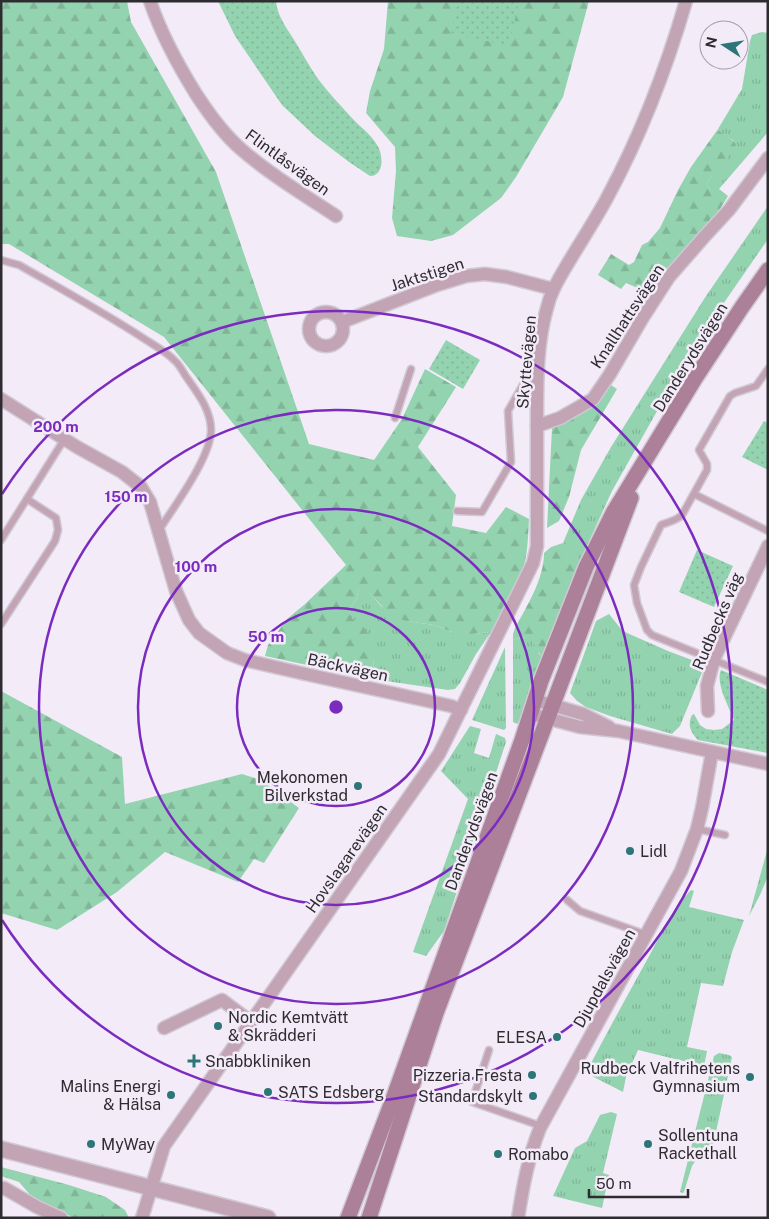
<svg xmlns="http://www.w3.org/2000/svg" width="769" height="1219" font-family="'Public Sans',sans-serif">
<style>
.grass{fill:url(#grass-tufts)}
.forest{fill:url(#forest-firs)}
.park{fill:url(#park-dots)}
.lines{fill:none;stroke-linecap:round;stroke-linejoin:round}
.service-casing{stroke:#d0c9d4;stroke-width:9}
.minor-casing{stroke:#d0c9d4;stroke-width:15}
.tertiary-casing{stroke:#d0c9d4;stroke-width:18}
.secondary-casing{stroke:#d0c9d4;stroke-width:18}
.service{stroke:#c3a4b5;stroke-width:6}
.minor{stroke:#c3a4b5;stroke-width:12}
.tertiary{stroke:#c3a4b5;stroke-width:15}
.secondary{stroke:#ac8099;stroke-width:15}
.ring{fill:none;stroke:#7b2cbf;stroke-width:2.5}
.poi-dot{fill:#2d7677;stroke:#f3ebf8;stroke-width:2}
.labels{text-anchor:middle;stroke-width:5;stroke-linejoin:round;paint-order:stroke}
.street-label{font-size:16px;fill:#2f2c31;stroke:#f3ebf8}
.poi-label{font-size:16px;fill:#2f2c31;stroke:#f3ebf8;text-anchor:start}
.centre{fill:#7b2cbf;stroke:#f3ebf8;stroke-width:2.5}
.ring-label{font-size:15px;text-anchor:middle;font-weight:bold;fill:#7b2cbf;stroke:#f3ebf8;stroke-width:5;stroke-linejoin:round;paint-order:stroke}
</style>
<defs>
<pattern id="grass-tufts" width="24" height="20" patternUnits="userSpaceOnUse" patternTransform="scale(1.25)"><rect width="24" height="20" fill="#94d3af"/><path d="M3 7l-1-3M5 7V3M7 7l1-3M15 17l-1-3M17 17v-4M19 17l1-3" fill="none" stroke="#80b597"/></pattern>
<pattern id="forest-firs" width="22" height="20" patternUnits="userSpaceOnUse" patternTransform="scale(1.25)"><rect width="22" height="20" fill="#94d3af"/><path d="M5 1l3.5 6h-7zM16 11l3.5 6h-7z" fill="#80b597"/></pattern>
<pattern id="park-dots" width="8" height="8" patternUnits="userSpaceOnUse" patternTransform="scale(1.25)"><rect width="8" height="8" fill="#94d3af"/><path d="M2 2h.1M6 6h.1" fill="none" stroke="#80b597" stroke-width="1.8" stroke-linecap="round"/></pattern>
</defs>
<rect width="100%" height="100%" fill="#f3ebf8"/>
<!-- grass -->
<g class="grass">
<path d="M762,32L768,33V132L719,189H710L707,186V183L734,141L721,133L718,129L742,89L750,41L752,35Z"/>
<path d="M768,206V239L692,349L612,491L580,561L575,553L563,543L581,500L611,447L706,296Z"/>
<path d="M362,584L381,606L407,621L434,625L457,634H472L491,632L476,654L460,683L455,689L448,690L372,679L374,659L355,622L350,616L349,609L358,597L357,592Z"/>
<path d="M609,614L621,629L627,633L668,651L705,665L680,726L672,734L610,716L586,707L577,701L570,693L596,621Z"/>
<path d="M525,637H533L539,654L543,656L522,716L517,724L513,722V640Z"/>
<path d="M505,647L506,728L504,730L472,720Z"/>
<path d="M470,726L481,729L474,753L489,758L496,734L505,738L506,742L444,931L426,956L413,952L468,799L441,771Z"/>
<path d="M768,847V876L760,895L749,916Z"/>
<path d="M691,890L694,891L689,907L744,920L732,952L723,986L701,983L687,1047L707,1051L704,1066L638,1050L626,1077L623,1092L586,1073C606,1034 627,996 648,958C661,935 672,908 691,890Z"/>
<path d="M719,1053L729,1055L732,1057L713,1146L698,1157L692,1166L684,1192L683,1193L680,1192L714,1056Z"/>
<path d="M611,1112L617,1114L603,1173L609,1175L602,1208L553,1196L575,1148L587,1141L600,1115Z"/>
</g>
<!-- forest -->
<g class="forest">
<path d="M1,1H127L131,22L216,172L309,444L374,460L402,419L425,369L456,387L418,447L456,495L452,526L486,533L506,507L529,519C528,535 528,551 524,566C519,586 501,613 491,632L472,634H457L434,625L407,621L392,617L362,585L357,592L358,597L349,609C350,617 353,621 361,623L370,636L374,659L372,679L265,656L268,645L287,619L305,604L346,565L164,337L9,244H1Z"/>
<path d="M388,1H589L563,97L516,177L501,198L453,235L431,241L397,236L392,218L396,171L395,147L366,113L370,91L384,49Z"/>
<path d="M718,129C723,136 733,138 736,145C729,159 715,169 707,183V186L710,189H719L728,196L712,222L675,265L647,292L626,283L621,289L598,275L611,254L629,265L634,262L642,245L648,242L660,228L678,190L691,167Z"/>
<path d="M611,385L617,389L581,450L569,497L559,521L547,528L552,428L592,405Z"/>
<path d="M563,543L576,553L580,561L572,585L543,656C535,652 534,644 533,637H525L513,640V634L515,628C527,606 544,579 544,553L551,547Z"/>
<path d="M1,691L122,757L125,804L242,774L261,780L299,808L264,863L254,859L238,882L165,852L117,892L57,930L1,913Z"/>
<path d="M1,1167L69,1185L106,1197L125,1210L129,1218H74L32,1197L19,1182L1,1176Z"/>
</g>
<!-- park -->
<g class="park">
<path d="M218,1H276C277,16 288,30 296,43C303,55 310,67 318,79C328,92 340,105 351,117C359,126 371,134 377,145C383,153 385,176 370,176L349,162L315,136L282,105L235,36Z"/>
<path d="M458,1H519L509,46L451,33Z"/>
<path d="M446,340L480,360L463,389L429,369Z"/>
<path d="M764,421L768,423V470L742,457Z"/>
<path d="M697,550L733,566L714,607L679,592Z"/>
<path d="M721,670L768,690V753L698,740C691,733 687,725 692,715L694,714L700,725L706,729L714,730L722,729L734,720C729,707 715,683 721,670Z"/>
</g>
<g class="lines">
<!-- service casing -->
<g class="service-casing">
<g id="service">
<path d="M1,260L19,265C61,289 103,312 143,338C152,344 168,353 174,360C179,364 182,370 185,375C196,391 211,409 211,430C211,457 174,507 159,530"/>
<path d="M768,369L756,386L735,393L730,396L699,450L707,464V470L682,515C676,521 668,522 661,525L641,567L634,585L637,603L647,630L652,635L768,682"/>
<path d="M395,418L411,369"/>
<path d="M694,494L768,531"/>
<path d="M457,511L482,512L511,462L508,411L528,376L538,370"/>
<path d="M1,540L60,446L65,440"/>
<path d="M1,624L55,541L58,530L56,518L27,499"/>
<path d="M697,829L725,835"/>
<path d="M567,900L580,911L647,935"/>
<path d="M489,1050L472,1102L541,1126"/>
</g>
</g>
<!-- minor casing -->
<g class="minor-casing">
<g id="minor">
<path d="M150,1C161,34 178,65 196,94C209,114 223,134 242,150C271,175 304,195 336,216"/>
<circle cx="326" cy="329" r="17"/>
<path d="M342,322L437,285L466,276L485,274L507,277L553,289"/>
<path d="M1,399L77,447L122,472L141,487L150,502L176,591L189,620L199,633L227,653L245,660L301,673L451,706L461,710"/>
<path d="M537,426L560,418L593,399L610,374L642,319L669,277L704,237L729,210L768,158"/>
<path d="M535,700L583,714L609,727"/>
<path d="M708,711L707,686L714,659L768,546"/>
<path d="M531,714L580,727L618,731L768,764"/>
<path d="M164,1028L222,1000L251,1022"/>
<path d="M4,1188L37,1207L61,1218"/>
<path d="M142,1218L164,1146L439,754L533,563L537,546C537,507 537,468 537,428C537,390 536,345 547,308C550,294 557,282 564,270C578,246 594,222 607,198C641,135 666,70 686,1"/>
<path d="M518,1218C523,1186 528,1158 540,1128L681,871L697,829L702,808L712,752"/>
</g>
</g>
<!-- tertiary casing -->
<g class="tertiary-casing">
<path id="tertiary" d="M1,1149L268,1218"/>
</g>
<!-- secondary casing -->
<g class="secondary-casing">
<g id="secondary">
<path d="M348,1218L392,1102L522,740L541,681L586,567L613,513L694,380L742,307L768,270"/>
<path d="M369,1218L436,1013L631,498"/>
</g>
</g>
<!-- service -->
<use href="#service" class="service"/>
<!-- minor -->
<use href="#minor" class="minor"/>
<!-- tertiary -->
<use href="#tertiary" class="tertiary"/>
<!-- secondary -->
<use href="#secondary" class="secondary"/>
</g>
<!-- distance rings -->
<g class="ring">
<circle cx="336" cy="707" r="99"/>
<circle cx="336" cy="707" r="198"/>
<circle cx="336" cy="707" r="297"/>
<path d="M2 494A396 396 0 1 1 2 920"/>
</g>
<!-- markers -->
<g class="poi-dot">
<circle cx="358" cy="786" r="5"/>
<circle cx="630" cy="851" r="5"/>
<circle cx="218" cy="1026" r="5"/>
<circle cx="557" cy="1037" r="5"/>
<path d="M191.5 1053.5h5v5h5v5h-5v5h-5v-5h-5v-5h5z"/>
<circle cx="532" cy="1075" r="5"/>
<circle cx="750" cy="1077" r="5"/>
<circle cx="268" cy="1092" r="5"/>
<circle cx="171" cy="1095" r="5"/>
<circle cx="533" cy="1096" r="5"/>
<circle cx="91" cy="1144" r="5"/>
<circle cx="648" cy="1144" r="5"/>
<circle cx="498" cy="1154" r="5"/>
</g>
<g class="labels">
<!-- street labels -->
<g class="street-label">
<text transform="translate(288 162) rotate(36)" y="6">Flintlåsvägen</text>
<text transform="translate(427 274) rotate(-18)" y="6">Jaktstigen</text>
<text transform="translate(627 316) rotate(-57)" y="6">Knallhattsvägen</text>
<text transform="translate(690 357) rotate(-58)" y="6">Danderydsvägen</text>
<text transform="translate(526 362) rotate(-85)" y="6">Skyttevägen</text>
<text transform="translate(717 621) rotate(-67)" y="6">Rudbecks väg</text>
<text transform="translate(348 667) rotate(12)" y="6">Bäckvägen</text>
<text transform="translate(471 831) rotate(-70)" y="6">Danderydsvägen</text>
<text transform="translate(346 858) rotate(-55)" y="6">Hovslagarevägen</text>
<text transform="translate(604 978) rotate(-61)" y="6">Djupdalsvägen</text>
</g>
<!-- poi labels -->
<g class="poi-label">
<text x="348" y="783" text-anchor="end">Mekonomen<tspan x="348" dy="18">Bilverkstad</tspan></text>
<text x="640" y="857">Lidl</text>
<text x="228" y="1023">Nordic Kemtvätt<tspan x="228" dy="18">&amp; Skrädderi</tspan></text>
<text x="547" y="1043" text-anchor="end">ELESA</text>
<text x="205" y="1067">Snabbkliniken</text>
<text x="740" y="1074" text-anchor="end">Rudbeck Valfrihetens<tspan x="740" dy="18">Gymnasium</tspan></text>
<text x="522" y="1081" text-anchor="end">Pizzeria Fresta</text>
<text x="161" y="1092" text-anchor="end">Malins Energi<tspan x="161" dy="18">&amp; Hälsa</tspan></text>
<text x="278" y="1098">SATS Edsberg</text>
<text x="523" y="1102" text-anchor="end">Standardskylt</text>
<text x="658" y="1141">Sollentuna<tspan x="658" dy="18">Rackethall</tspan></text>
<text x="101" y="1150">MyWay</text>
<text x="508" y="1160">Romabo</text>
</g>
</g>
<circle cx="336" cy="707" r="8" class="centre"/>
<g class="ring-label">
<text x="56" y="432">200 m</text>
<text x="126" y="502">150 m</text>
<text x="196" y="572">100 m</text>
<text x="266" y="642">50 m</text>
</g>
<!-- border -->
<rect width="769" height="1219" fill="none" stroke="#2f2c31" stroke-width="5"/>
<!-- north arrow -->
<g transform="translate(724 45) rotate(282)"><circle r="24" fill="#f3ebf8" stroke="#a59fa8"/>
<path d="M0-4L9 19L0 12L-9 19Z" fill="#2d7677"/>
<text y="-8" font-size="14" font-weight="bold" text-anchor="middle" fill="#2f2c31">N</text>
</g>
<!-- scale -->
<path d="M589 1189v8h99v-8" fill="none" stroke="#2f2c31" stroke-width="2.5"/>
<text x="596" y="1189" font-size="15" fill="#2f2c31" stroke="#f3ebf8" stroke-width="4" paint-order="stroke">50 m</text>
</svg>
